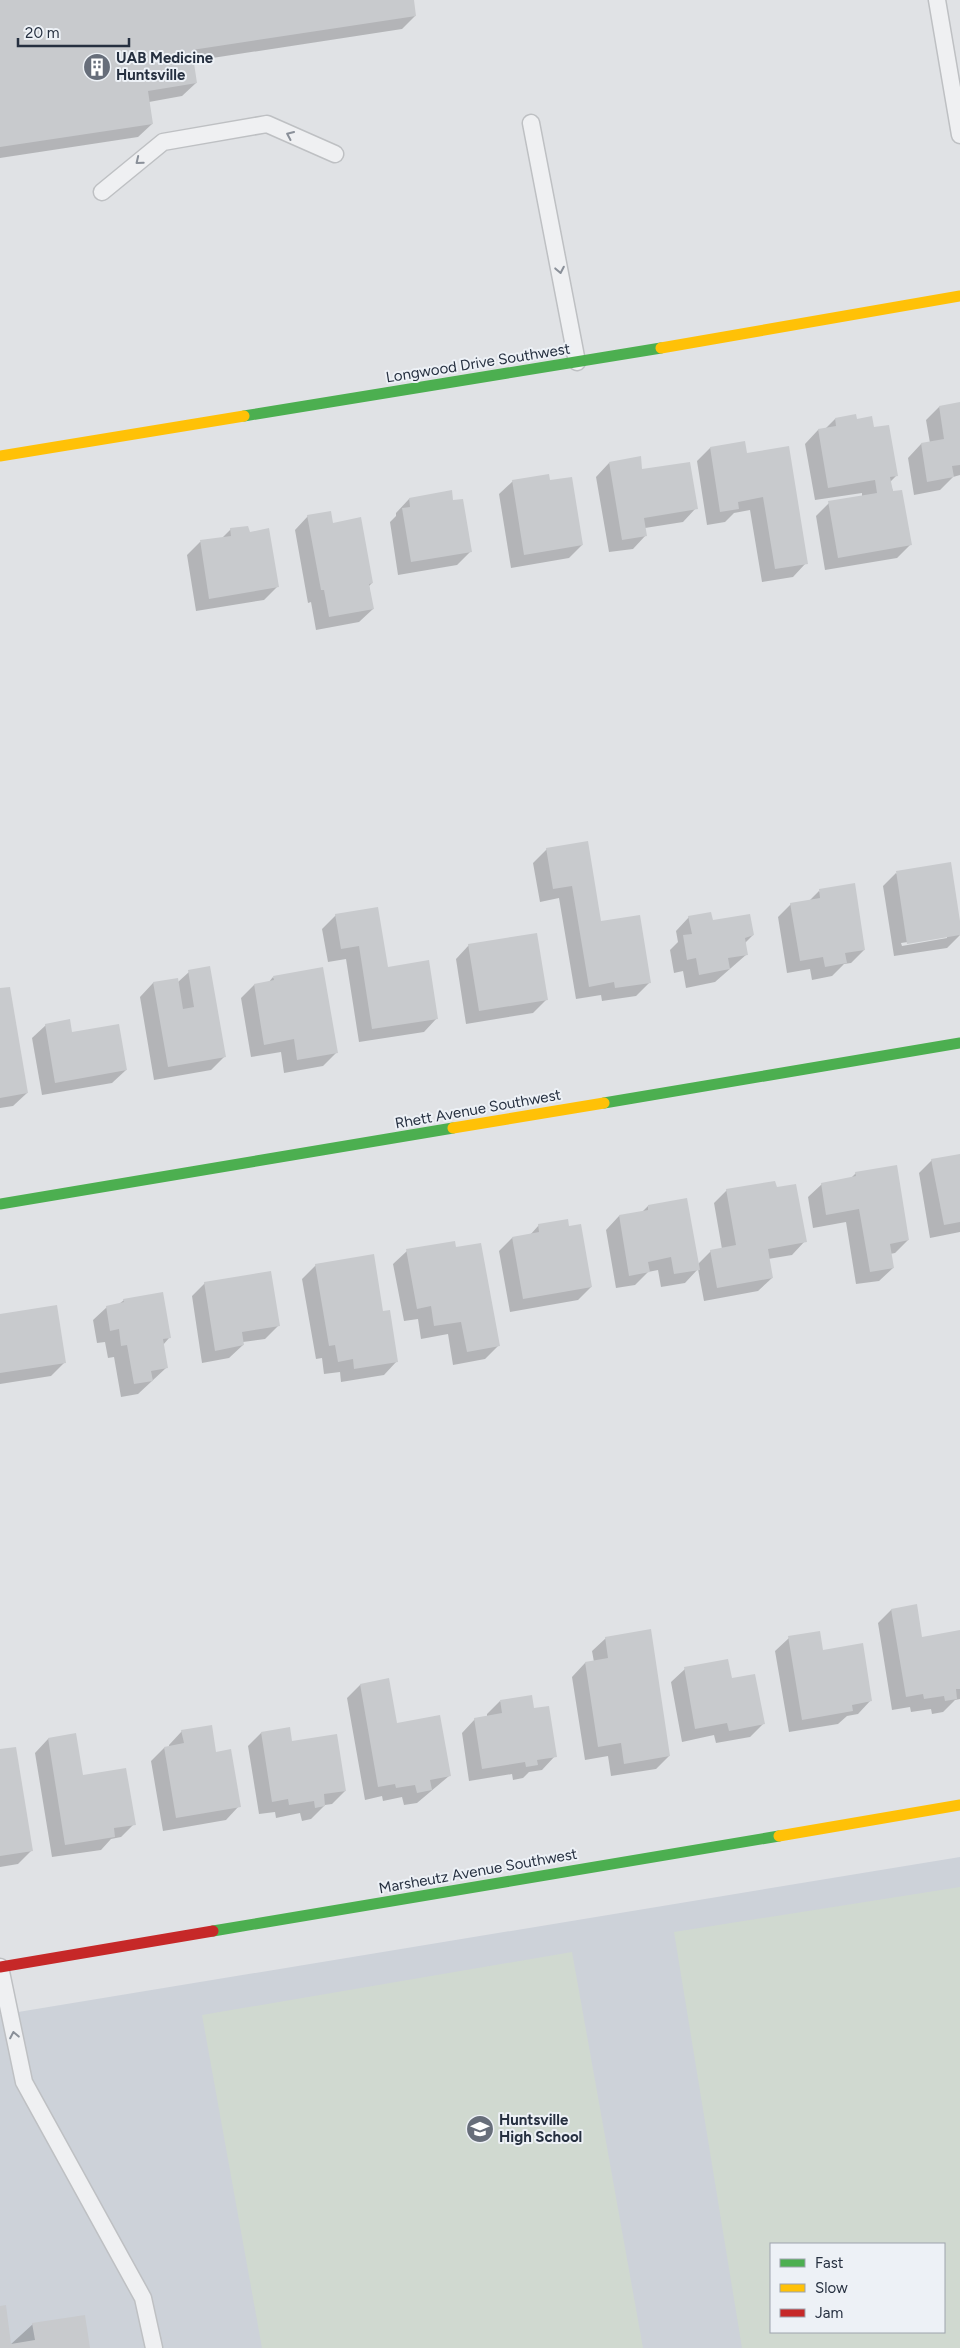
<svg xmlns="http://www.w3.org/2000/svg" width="960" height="2348" font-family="Figtree,sans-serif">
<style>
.built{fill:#cdd2d9;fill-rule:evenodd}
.green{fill:#d0d9d0;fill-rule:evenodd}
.shadow{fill:#0003;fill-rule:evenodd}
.building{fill:#c8cacd}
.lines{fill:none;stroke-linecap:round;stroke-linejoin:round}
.lane-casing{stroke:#bec0c3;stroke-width:19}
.lane{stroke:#eff0f2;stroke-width:16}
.fast{stroke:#4caf50;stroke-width:11}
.slow{stroke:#ffc107;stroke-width:11}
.jam{stroke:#c62828;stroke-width:11}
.oneway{stroke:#8a9099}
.labels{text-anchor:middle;stroke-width:4;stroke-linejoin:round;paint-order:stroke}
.poi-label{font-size:15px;font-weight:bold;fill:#263040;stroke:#edf1f6;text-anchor:start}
.street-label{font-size:15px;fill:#263040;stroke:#edf1f6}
</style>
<rect width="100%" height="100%" fill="#e0e2e5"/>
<!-- built -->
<path class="built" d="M960,1857V2348H0V2015ZM771,2244H944V2332H771Z"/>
<!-- green -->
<g class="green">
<path d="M960,1887V2348H742L674,1932ZM944,2244V2332H771V2244Z"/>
<path d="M572,1952L643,2348H262L202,2015Z"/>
</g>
<!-- shadow -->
<g class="shadow">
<path d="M0,0H412L415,16L402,29L193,61L196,83L182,96L149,102L152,124L138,137L0,158Z"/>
<path d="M960,403V475L953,477L940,490L914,495L908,458L921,444L930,443L926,420L939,407Z"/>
<path d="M835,419L856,420L873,429L896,476L890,482L910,545L897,558L825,570L816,516L829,503L862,497V493L815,500L805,444L818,430L825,429Z"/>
<path d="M710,448L746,454L806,563L793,577L762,582L750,510L734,513L725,522L707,525L697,461Z"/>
<path d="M609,463L641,471L696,508L683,522L645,528L646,535L633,549L609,552L596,477Z"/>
<path d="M513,481H549L582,545L569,558L511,568L499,494Z"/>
<path d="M451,492L452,502L470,552L457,565L398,575L390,522L396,516V513L409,499Z"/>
<path d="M308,516L332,524L372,583L369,586L373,609L359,622L316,630L311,602L308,603L295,530Z"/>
<path d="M231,529L277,587L264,600L196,611L187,555L200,542L222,538Z"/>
<path d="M547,849L600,923L650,982L636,996L602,1001L601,995L576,999L559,898L540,902L533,863Z"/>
<path d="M896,873L960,929V935L947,948L894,956L883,886ZM947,936V938L902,946L901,943Z"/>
<path d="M819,891L864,950L851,963L844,964L832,976L812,980L810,969L787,973L778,917L791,904L809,901Z"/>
<path d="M336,915L437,1018L424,1032L359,1042L346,959L328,962L322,929Z"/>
<path d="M689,917L712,921L753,935L745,943L747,954L715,982L686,988L683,971L674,973L670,950L678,942L676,931Z"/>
<path d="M469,945L546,1000L533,1013L466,1024L456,959Z"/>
<path d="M189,972L225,1056L211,1070L154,1080L140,997L153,983L177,979L178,982Z"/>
<path d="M273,977L336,1053L323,1066L284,1073L281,1052L251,1057L241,998L254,985L268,983Z"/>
<path d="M0,990L27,1093L13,1106L0,1108Z"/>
<path d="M46,1025L126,1070L112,1083L42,1095L32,1038Z"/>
<path d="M960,1155V1232L930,1238L919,1173L932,1160Z"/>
<path d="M856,1173L908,1240L895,1253L890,1254L893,1268L879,1281L856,1284L846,1222L813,1228L808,1197L822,1184L850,1179Z"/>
<path d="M776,1189L805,1241L792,1255L768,1259L772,1278L758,1291L704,1301L698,1269L685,1283L661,1287L658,1270L648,1272L635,1285L616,1288L606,1230L619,1216L642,1212L648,1206L697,1265L711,1251L722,1249L714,1203L727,1190Z"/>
<path d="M539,1225L591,1287L578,1300L510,1312L499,1251L512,1238L530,1235Z"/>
<path d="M455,1248L498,1346L485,1359L453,1365L448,1334L421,1339L418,1319L404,1321L393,1264L407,1251Z"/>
<path d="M316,1265L382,1313L397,1361L384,1375L341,1382L340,1372L324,1374L322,1358L316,1359L302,1279Z"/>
<path d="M205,1283L278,1326L265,1339L243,1342V1345L229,1358L202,1363L192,1296Z"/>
<path d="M124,1300L169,1338L163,1345L166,1368L138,1394L121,1397L114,1357L108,1358L105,1342L97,1343L93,1320L107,1307L119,1304Z"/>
<path d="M0,1315L64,1363L51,1376L0,1384Z"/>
<path d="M916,1606L921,1638L960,1631V1699L955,1700L943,1712L932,1714L931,1709L911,1712L910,1707L892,1710L878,1623L891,1610Z"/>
<path d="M606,1638L669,1756L656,1769L611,1776L608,1756L585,1760L572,1677L585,1663L594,1662L592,1651Z"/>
<path d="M789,1638L822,1652L871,1700L858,1714L847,1716L838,1724L789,1732L775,1651Z"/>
<path d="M685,1669L731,1680L763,1724L750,1737L716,1743L714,1735L682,1742L671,1682Z"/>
<path d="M388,1680L396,1724L449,1776L417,1803L404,1805L402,1797L383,1801L382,1796L365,1800L347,1698L360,1685Z"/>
<path d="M500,1701L555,1756L542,1770L529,1772L523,1778L513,1780L512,1774L469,1781L462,1733L475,1719L487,1717V1714Z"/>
<path d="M182,1731L215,1753L239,1806L226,1820L163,1831L151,1761L164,1748L169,1747V1745Z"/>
<path d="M261,1733L291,1742L345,1791L332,1804L325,1805L311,1819L302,1821L300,1813L276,1818L275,1812L259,1814L248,1746Z"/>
<path d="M75,1734L82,1777L134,1824L121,1837L111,1839L101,1850L52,1857L35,1753L48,1739Z"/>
<path d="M0,1751L32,1850L18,1864L0,1867Z"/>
<path d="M0,2307L10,2345L33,2324L89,2348H0Z"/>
</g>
<!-- building -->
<g class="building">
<path d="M0,0H414L416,16L192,50L197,83L148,91L153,124L0,147Z"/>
<path d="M960,402V465L952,466L954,477L927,482L921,443L944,439L939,406Z"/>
<path d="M856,414L857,419L872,416L874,427L889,425L898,476L890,477L893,491L902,490L912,545L838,558L828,501L877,493L875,480L828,488L818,429L836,426L835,418Z"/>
<path d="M745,441L747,453L789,446L808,564L775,569L763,497L738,502L739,509L720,512L710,447Z"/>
<path d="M641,456L642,469L690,462L698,509L644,518L647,536L622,540L609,462Z"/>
<path d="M549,474L550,480L572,477L583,545L524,555L512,480Z"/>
<path d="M452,490L453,500L463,499L472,552L411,562L402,508L410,507L409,498Z"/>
<path d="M331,511L333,523L361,517L373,583L369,584L374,609L329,617L324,590H321L307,515Z"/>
<path d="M248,526L250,532L269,528L279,587L209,599L200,540L231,536L230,528Z"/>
<path d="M588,841L601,921L640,915L651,983L615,988L614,982L589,987L572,886L553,889L546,848Z"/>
<path d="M951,862L960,921V935L907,944L896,871Z"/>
<path d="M855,883L865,950L845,953L847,963L825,967L823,957L800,961L790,903L820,898L819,889Z"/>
<path d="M378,907L388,967L429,960L438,1019L372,1029L359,946L341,949L335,914Z"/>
<path d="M711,912L713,920L750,914L754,935L745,938L748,955L728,958L730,969L699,975L696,958L687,960L683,935L692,934L688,916Z"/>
<path d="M537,933L548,1000L479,1011L468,944Z"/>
<path d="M210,966L226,1057L168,1067L153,982L178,978L183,1009L194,1007L188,970Z"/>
<path d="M323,967L338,1053L297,1060L294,1039L264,1045L254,984L274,980L273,976Z"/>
<path d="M10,987L28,1093L0,1098V988Z"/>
<path d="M70,1019L72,1032L119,1024L127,1070L55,1083L45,1024Z"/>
<path d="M960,1154V1222L944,1225L931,1159Z"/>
<path d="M897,1165L909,1240L890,1244L894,1268L870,1272L859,1209L826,1215L821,1183L856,1176L855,1172Z"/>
<path d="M775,1181L777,1187L796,1184L807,1242L768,1249L773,1278L717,1288L710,1250L736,1245L726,1189Z"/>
<path d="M687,1198L700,1270L674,1274L671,1257L648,1262L650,1272L629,1276L619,1215L648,1210V1205Z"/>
<path d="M568,1219L569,1226L581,1224L592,1287L523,1299L512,1237L539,1232L538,1224Z"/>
<path d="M455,1241L456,1247L481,1243L500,1346L467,1352L461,1322L434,1326L431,1306L417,1309L406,1249Z"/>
<path d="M374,1254L383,1311L390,1310L398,1362L354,1369L353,1359L338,1362L335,1345L329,1346L315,1264Z"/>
<path d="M271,1271L280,1326L242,1332L244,1345L215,1351L204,1282Z"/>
<path d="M163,1292L171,1338L163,1339L168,1368L151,1371L153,1381L134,1384L127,1345L121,1346L119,1329L110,1331L106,1306L124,1302L123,1299Z"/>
<path d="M57,1305L66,1363L0,1373V1314Z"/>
<path d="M917,1604L922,1637L960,1630V1689H956L957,1699L945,1701L944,1696L924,1699L923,1694L906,1697L891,1609Z"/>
<path d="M651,1629L670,1756L624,1764L621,1743L598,1747L585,1662L608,1658L605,1637Z"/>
<path d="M820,1631L823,1650L863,1643L872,1701L852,1705L853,1711L802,1720L788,1636Z"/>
<path d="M728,1659L732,1678L755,1674L765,1724L729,1731L727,1723L695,1729L684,1667Z"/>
<path d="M389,1678L397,1723L440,1715L451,1776L430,1780L432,1790L417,1793L415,1785L396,1788L395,1784L378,1787L360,1684Z"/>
<path d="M532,1695L534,1708L549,1706L557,1757L537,1760L538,1765L526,1767L525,1762L482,1769L474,1718L502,1713L500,1700Z"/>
<path d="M212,1725L216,1752L231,1749L241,1807L176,1818L164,1747L184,1743L181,1730Z"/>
<path d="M290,1727L292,1741L337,1734L346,1791L324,1794L325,1806L315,1808L314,1801L289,1805L288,1799L272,1802L261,1732Z"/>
<path d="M76,1733L83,1775L126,1768L136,1825L114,1828L115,1837L65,1845L48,1738Z"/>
<path d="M16,1747L33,1851L0,1856V1749Z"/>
<path d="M6,2305L11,2344L35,2340L32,2323L85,2315L90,2348H0V2306Z"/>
</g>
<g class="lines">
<!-- lane casing -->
<g class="lane-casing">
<g id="lane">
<path d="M937,0L960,135"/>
<path d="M531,123L577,362"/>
<path d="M102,192L163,142L267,124L335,154"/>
<path d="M0,1967L24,2082L143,2298L154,2348"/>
</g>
</g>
<!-- lane -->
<use href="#lane" class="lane"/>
<!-- fast -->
<g class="fast">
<path d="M244,416L661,348"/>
<path d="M604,1103L960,1043"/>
<path d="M0,1204L453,1128"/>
<path d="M213,1931L779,1836"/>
</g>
<!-- slow -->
<g class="slow">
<path d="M661,348L960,296"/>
<path d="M0,456L244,416"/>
<path d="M453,1128L604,1103"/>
<path d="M779,1836L960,1805"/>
</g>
<!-- jam -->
<path class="jam" d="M0,1967L213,1931"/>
</g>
<!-- one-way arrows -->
<defs><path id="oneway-chevron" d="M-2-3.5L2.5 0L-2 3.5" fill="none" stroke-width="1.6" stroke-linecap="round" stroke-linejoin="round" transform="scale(1.25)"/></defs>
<g class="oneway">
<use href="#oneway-chevron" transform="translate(290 135) rotate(-156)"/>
<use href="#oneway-chevron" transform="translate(139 161) rotate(141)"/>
<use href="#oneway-chevron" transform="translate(560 270) rotate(79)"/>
<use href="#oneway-chevron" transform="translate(14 2035) rotate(-101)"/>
</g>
<!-- icons -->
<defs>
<g id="building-disc" transform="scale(1.4375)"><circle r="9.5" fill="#676e7a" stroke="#edf1f6"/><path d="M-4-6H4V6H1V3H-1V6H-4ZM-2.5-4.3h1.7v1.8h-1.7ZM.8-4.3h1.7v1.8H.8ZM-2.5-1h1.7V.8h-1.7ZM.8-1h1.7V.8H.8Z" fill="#fff"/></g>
<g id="school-disc" transform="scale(1.4375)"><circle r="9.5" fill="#676e7a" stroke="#edf1f6"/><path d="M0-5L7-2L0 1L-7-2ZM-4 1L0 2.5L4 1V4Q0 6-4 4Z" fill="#fff"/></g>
</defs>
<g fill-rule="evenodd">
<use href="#building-disc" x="97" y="67"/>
<use href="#school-disc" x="480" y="2129"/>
</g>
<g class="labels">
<!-- poi labels -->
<g class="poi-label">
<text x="116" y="63">UAB Medicine<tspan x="116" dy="17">Huntsville</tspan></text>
<text x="499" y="2125">Huntsville<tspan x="499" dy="17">High School</tspan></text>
</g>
<!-- street labels -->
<g class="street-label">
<text transform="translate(478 363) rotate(-9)" y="5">Longwood Drive Southwest</text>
<text transform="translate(478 1109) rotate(-10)" y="5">Rhett Avenue Southwest</text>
<text transform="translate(478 1871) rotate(-10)" y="5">Marsheutz Avenue Southwest</text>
</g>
</g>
<!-- legend -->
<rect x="770" y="2243" width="175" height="90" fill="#edf1f6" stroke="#9da4ad"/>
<rect x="780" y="2259" width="25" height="8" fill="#4caf50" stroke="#9da4ad"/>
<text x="815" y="2268" font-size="15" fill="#263040">Fast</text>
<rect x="780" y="2284" width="25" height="8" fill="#ffc107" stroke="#9da4ad"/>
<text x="815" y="2293" font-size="15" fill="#263040">Slow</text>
<rect x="780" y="2309" width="25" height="8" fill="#c62828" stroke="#9da4ad"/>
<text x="815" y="2318" font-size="15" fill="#263040">Jam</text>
<!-- scale -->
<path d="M18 38v8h111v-8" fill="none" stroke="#263040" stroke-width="2.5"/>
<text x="25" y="38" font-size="15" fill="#263040" stroke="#edf1f6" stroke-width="4" paint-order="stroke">20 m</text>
</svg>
